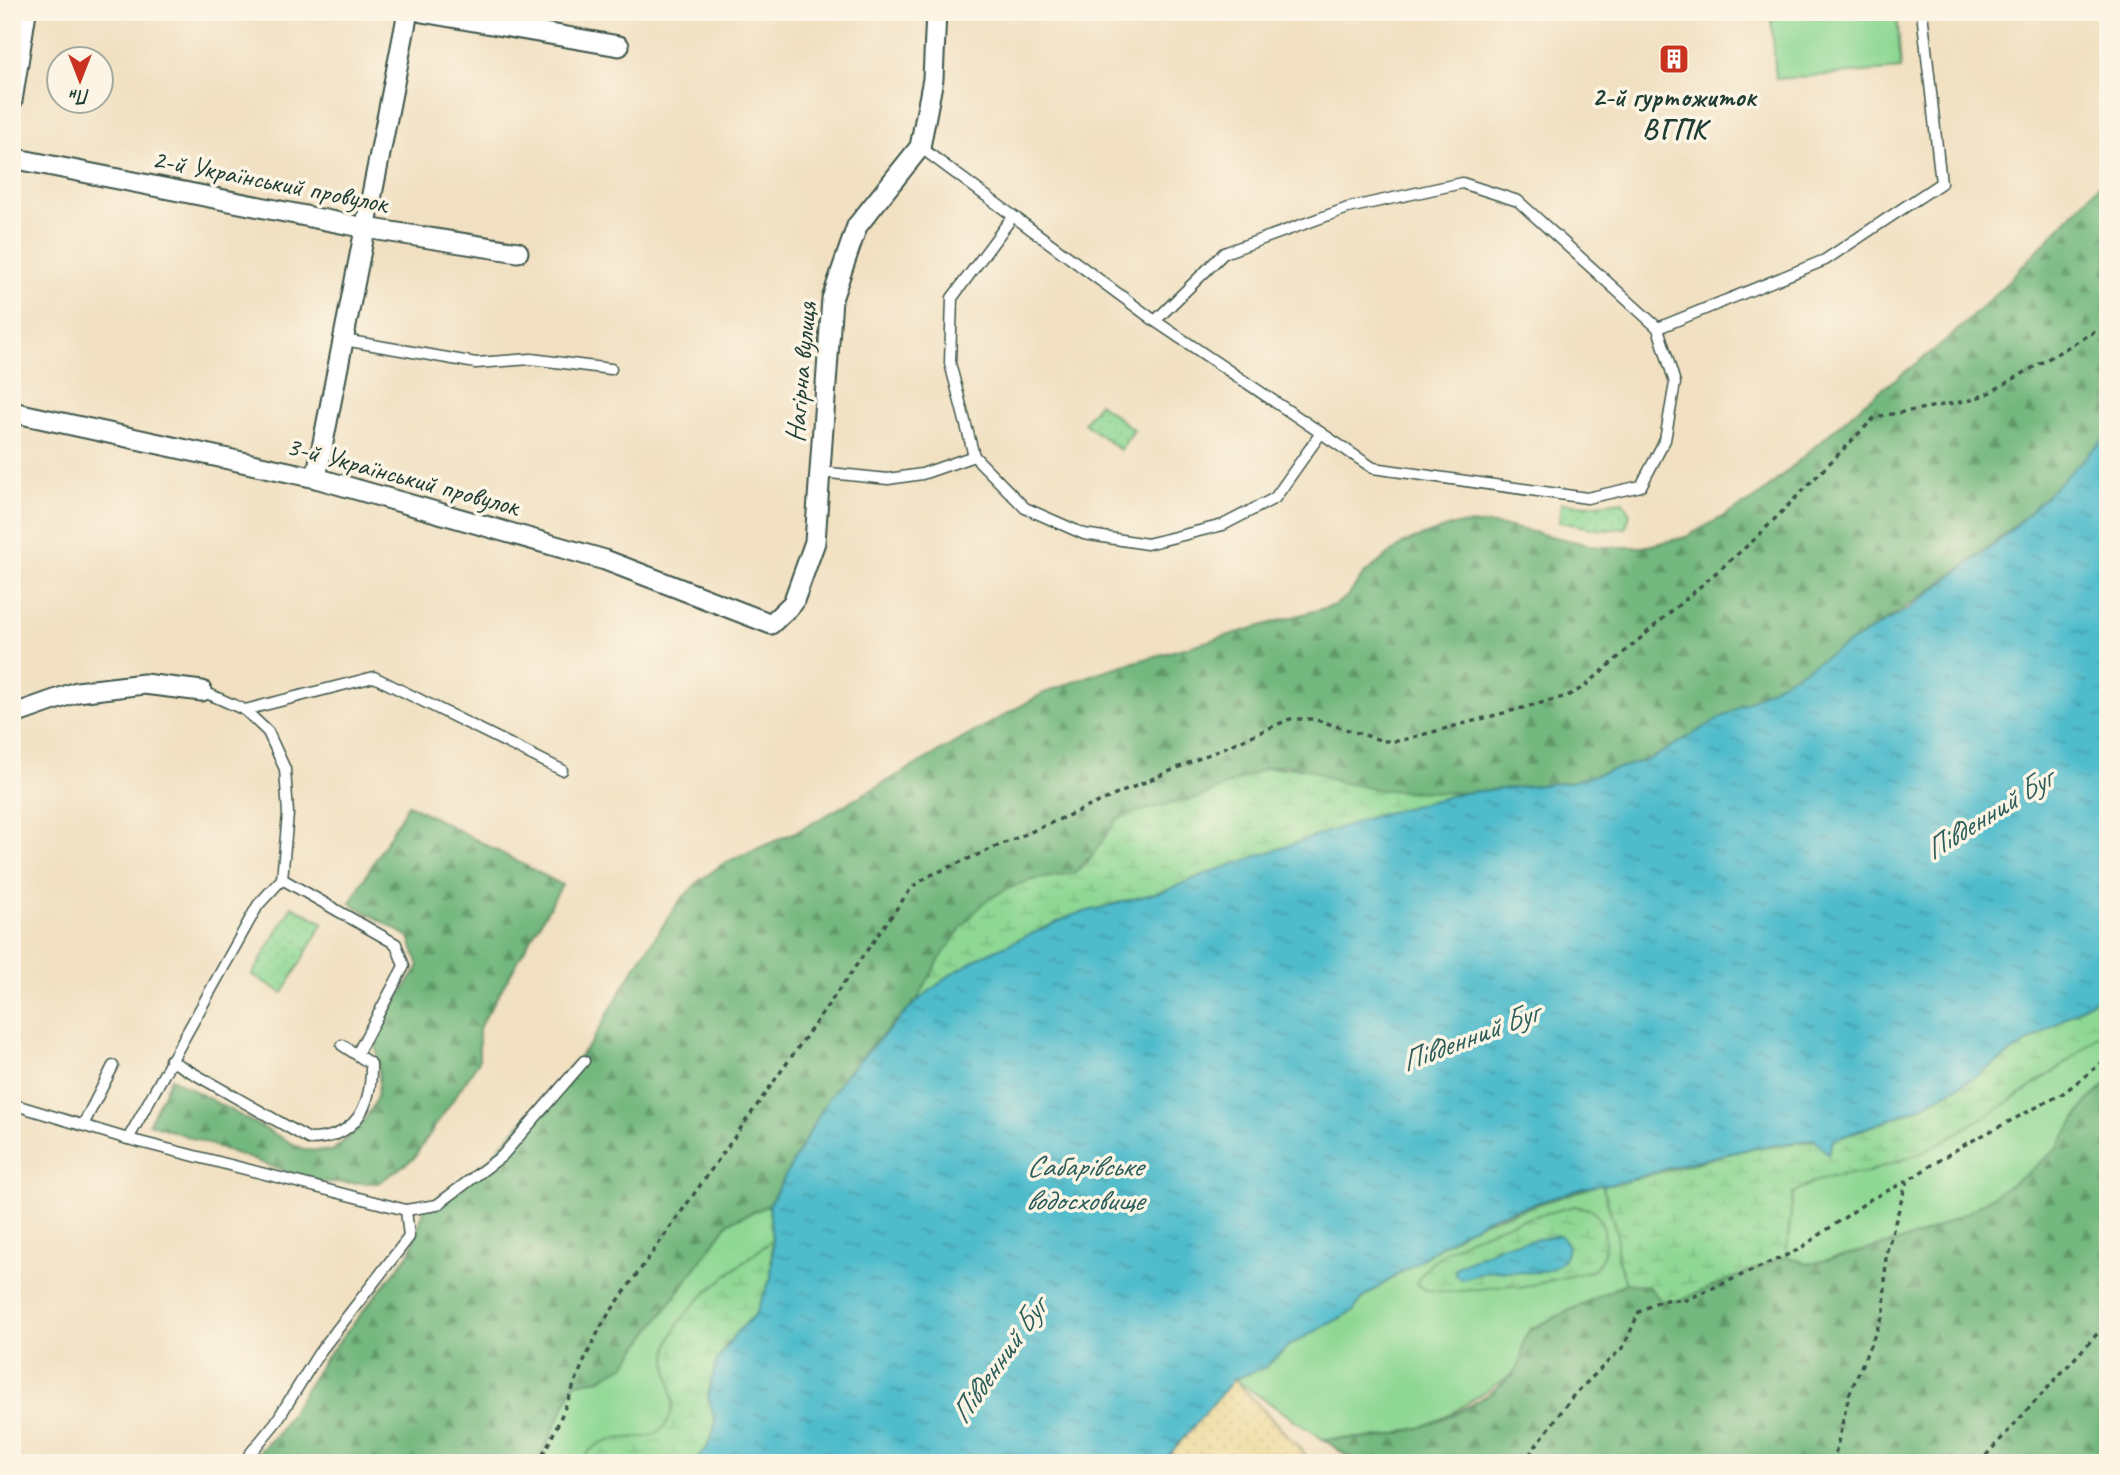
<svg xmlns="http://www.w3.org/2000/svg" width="2120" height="1475" font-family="Caveat,sans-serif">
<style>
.grass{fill:#8fd894;stroke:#578a64;stroke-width:2}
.forest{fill:url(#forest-firs);stroke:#497a59;stroke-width:2}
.wetland{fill:url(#wetland-marsh);stroke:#578a64;stroke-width:2}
.sand{fill:url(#sand-dots);stroke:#868c69;stroke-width:2}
.park{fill:url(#park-dots);stroke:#578a64;stroke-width:2}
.water{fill:url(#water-ripples);stroke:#387c80;stroke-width:2}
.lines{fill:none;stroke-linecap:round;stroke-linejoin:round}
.service-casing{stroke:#3e5549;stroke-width:13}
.minor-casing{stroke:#3e5549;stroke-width:23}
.path{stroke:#3e5549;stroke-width:3.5;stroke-dasharray:5 5;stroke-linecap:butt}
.service{stroke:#fff;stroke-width:10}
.minor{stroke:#fff;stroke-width:19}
.labels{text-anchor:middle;stroke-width:7;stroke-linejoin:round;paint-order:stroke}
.poi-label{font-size:28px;font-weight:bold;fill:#1f3d34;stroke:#fcf5e5}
.street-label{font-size:28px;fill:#1f3d34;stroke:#fcf5e5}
.water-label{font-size:30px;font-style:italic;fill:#2b5d5a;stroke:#fcf5e5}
</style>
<defs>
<pattern id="forest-firs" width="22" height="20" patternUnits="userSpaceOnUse" patternTransform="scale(1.75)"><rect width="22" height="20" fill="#73b87e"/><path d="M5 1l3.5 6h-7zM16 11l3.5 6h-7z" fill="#5e9768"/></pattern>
<pattern id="wetland-marsh" width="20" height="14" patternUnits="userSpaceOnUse" patternTransform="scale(1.75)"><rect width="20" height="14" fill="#8fd894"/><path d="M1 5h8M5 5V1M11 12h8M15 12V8" fill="none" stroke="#7bba80"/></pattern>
<pattern id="sand-dots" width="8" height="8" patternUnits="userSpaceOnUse" patternTransform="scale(1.75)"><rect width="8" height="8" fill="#eeda9e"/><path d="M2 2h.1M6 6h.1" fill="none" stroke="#ccbc89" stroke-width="1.8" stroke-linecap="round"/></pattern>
<pattern id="park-dots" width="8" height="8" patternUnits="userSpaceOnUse" patternTransform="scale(1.75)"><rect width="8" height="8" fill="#8fd894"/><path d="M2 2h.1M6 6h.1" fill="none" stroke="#7bba80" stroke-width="1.8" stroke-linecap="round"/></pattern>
<pattern id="water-ripples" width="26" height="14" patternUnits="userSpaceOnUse" patternTransform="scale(1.75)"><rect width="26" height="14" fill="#50bccc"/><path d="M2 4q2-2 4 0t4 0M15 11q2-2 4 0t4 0" fill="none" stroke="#429aa6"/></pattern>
</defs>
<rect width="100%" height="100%" fill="#fcf5e5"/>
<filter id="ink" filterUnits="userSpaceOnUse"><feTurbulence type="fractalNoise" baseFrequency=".0143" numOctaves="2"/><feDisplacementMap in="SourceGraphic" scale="14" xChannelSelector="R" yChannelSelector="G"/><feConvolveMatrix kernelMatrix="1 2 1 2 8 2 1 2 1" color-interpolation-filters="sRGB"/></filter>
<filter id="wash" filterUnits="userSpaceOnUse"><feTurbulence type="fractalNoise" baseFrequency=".00686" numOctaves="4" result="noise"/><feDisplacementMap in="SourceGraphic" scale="28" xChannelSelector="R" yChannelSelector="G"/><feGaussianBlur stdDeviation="1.57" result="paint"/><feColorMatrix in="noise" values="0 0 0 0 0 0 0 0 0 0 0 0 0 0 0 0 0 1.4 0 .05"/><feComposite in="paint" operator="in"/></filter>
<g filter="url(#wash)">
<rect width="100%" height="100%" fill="#f1e0c1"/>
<!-- grass -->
<g class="grass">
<path d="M1799,12H1897L1901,69L1776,79L1771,14Z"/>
<path d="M2108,1027V1083C2084,1101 2076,1130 2055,1150C2017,1184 1968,1220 1919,1236C1888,1247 1848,1254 1815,1263H1804L1786,1256L1793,1193L1813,1182L1835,1176L1865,1173L1924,1152L2001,1107L2065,1064Z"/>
<path d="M1602,1184L1617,1234V1257L1626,1283L1531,1329L1525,1337L1522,1360L1514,1373L1449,1415L1422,1427L1385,1437L1323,1439L1234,1379L1266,1367L1288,1346L1353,1311L1364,1297L1474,1225Z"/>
<path d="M769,1205L773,1250L694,1463H539L575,1382L600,1379L625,1365L729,1222Z"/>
</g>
<!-- forest -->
<g class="forest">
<path d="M2108,176V435C1980,579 1814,665 1650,759L1570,782L1461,793L1380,790L1338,782L1305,768L1286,765L1266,768L1201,797L1136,812L1074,873L1028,881L983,903L938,962L916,1002L867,1050L827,1101L769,1205L729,1222L625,1365L600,1379L575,1383L538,1463H248L278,1433L324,1360L410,1253L425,1207L489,1159L591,1043L635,967L679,902L699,881L724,863L798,831L1044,693L1103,671L1335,605L1349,595L1363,575L1404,543L1453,525L1484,524L1510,527L1599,547H1643L1686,537L1758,497L1865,402L1946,341L1998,292Z"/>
<path d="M408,804L562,885L479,1028V1061L413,1159L378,1183L316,1182L149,1123L171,1078L304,1150L332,1151C377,1114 387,1095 374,1037L419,966L409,937L350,903Z"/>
<path d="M2108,1083V1463H1358L1323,1439C1344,1438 1367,1440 1388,1436C1432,1427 1482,1405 1514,1373C1527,1360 1518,1340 1531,1329L1626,1283L1648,1286L1678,1301L1786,1256L1804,1263H1815L1916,1237L1970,1211L2029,1172L2058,1147L2087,1102Z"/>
</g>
<!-- wetland -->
<g class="wetland">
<path d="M1671,747L1662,789L772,1240L771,1278L755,1315L725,1346L708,1395L715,1420L714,1430L707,1448L694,1463H580C608,1419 646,1453 666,1424C681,1403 666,1379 667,1356C670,1309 739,1268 772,1240L769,1205L827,1101L867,1050L916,1002L938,962L961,928L983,903L1005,890L1028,881L1074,873L1086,865L1117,819L1136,812L1201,797L1266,768H1305L1338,782L1380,790L1461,793L1570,782L1650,759Z"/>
<path d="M2108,990V1027L2065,1064L2001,1107L1924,1152L1865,1173L1835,1176L1813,1182L1793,1193L1786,1256L1678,1301L1661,1300L1648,1286L1626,1283L1617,1257V1234L1602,1184L1627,1181L1744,1150L1817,1140L1828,1154L1833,1140L1915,1110L1970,1080Z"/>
<path d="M1575,1206L1593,1210C1608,1227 1610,1253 1594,1270L1520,1288L1512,1285L1453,1292L1426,1290L1416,1284C1438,1237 1530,1217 1575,1206Z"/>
</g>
<!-- sand -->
<path class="sand" d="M1234,1379L1313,1463H1162Z"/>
<!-- park -->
<g class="park">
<path d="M1099,403L1134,430L1120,450L1084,423Z"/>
<path d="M1623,501L1630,514L1626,528L1602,530L1559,522L1561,503L1587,505Z"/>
<path d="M292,906L323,923L283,993L252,975Z"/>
</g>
<!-- water -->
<g class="water">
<path d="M2108,435V990L1970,1080L1915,1110L1833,1140L1828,1154L1814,1139L1744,1150L1679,1165L1627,1181L1584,1188L1491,1217L1459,1234L1364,1297L1353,1311L1288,1346L1266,1367L1234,1379L1162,1463H694L707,1448L714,1430L715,1420L708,1395L717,1360L736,1333L755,1315L771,1278L773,1250L769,1205L827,1101L845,1075L916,1002L950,975L982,956L1073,915L1167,890L1205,874L1371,817L1461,793L1570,782L1650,759L1908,609L2004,537Z"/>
<path d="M1560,1235L1568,1246C1564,1282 1518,1271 1493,1271C1483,1272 1472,1277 1461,1279L1455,1275V1269L1460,1265L1503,1245Z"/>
</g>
</g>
<g filter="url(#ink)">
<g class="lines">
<!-- service casing -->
<g class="service-casing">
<g id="service">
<path d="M920,147L1155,321L1373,468L1587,498L1641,486L1665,440L1675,383L1658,328L1518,201L1462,183L1348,208L1224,253L1155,321"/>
<path d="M1013,216L952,298L950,363L974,456L1025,508L1084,534L1147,544L1223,525L1275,498L1321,433"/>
<path d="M1658,328L1825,260L1941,183L1922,12"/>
<path d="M344,340L476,363L531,359L611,369"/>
<path d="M820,472L888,479L922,474L974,456"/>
<path d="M245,710L374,677L562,770"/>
<path d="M282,879L396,944L404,966L357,1054"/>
<path d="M170,1060L309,1139C355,1139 372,1107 371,1064L342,1045"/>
<path d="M12,1104L128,1139L406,1210L437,1205L502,1156L584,1061"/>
<path d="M83,1125L113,1066"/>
<path d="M128,1139L258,905L282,879L288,814L285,769L268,732L245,710L202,691"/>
<path d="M249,1455L276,1422L319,1353L409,1237L406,1210"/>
</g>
</g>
<!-- minor casing -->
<g class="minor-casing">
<g id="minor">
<path d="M422,12L619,46"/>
<path d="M12,101L26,12"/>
<path d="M12,158L366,228L518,252"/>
<path d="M12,412L316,478L605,560L771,624L793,603L815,542L832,299L857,226L920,147L933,79L936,12"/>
<path d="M316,478L408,12"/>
<path d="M12,715L77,692L144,684L202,691"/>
</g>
</g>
<!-- path -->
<g class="path">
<path d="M538,1463C566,1416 579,1361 608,1315L912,887L929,876L1290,719H1314L1383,741H1399L1567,696L1584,687L1755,539L1875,417L1971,400L1989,393L2108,324"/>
<path d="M1523,1463L1573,1396L1624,1346L1639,1312L1661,1300H1686L1798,1250L1871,1199L1907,1181L1962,1146L2062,1094L2108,1058"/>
<path d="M1833,1463L1849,1395L1884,1313L1886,1254L1907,1181"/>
<path d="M1979,1463L2108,1322"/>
</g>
<!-- service -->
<use href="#service" class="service"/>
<!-- minor -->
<use href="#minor" class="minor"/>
</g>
</g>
<!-- icons -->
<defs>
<g id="building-square" transform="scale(1.575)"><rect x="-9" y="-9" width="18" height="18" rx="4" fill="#c8321e" stroke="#fcf5e5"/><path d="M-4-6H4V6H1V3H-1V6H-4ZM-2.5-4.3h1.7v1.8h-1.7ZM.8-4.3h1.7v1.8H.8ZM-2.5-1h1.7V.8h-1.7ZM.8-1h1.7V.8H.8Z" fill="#fff"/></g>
</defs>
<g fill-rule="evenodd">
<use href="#building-square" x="1674" y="59"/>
</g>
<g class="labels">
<!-- poi labels -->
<g class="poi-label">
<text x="1674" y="106">2-й гуртожиток<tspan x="1674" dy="32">ВГПК</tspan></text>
</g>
<!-- street labels -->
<g class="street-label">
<text transform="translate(270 180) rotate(11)" y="10">2-й Український провулок</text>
<text transform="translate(800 372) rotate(-85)" y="10">Нагірна вулиця</text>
<text transform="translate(403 475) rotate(15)" y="10">3-й Український провулок</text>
</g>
<!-- water labels -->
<g class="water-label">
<text transform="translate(1988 814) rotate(-32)" y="10">Південний Буг</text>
<text transform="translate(1469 1037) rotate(-21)" y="10">Південний Буг</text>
<text x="1084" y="1176">Сабарівське<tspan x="1084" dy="34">водосховище</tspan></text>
<text transform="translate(998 1361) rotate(-55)" y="10">Південний Буг</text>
</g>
</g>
<!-- margin -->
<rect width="2120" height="1475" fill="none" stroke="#fcf5e5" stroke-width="42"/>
<!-- north arrow -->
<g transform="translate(80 80) rotate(180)"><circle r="33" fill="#fcf5e5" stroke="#a4ab9e" stroke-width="2"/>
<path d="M0-5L12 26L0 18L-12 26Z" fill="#c8321e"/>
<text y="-10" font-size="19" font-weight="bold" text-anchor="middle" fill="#1f3d34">Пн</text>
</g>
</svg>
